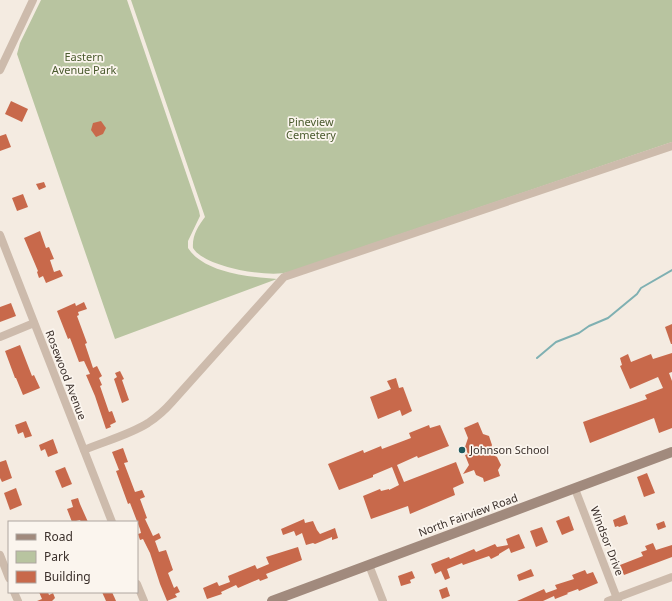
<svg xmlns="http://www.w3.org/2000/svg" width="672" height="601" font-family="'Noto Sans',sans-serif">
<style>
.green{fill:#b8c4a0}
.lines{fill:none;stroke-linecap:round;stroke-linejoin:round}
.stream{stroke:#7fb0b2;stroke-width:2}
.building{fill:#c8694b}
.minor{stroke:#cdbbac;stroke-width:8}
.secondary{stroke:#a18a7d;stroke-width:10}
.poi-dot{fill:#1f5a5e;stroke:#fbf5ee;stroke-width:1.5}
.labels{text-anchor:middle;stroke-width:3.5;stroke-linejoin:round;paint-order:stroke}
.park-label{font-size:11px;fill:#4a5a2e;stroke:#fbf5ee}
.street-label{font-size:11px;fill:#3b302b;stroke:#fbf5ee}
.poi-label{font-size:11px;fill:#3b302b;stroke:#fbf5ee;text-anchor:start}
</style>
<rect width="100%" height="100%" fill="#f4ebe1"/>
<!-- green -->
<g class="green">
<path d="M41,0H127L199,211L200,216L188,241V248C204,273 250,277 277,279L115,339L17,54L20,43Z"/>
<path d="M131,0H672V142L289,272C268,278 204,267 193,248C192,236 198,226 205,217Z"/>
</g>
<g class="lines">
<!-- stream -->
<path class="stream" d="M537,358L556,342L579,333L589,326L608,318L637,294L641,288L672,270"/>
</g>
<!-- building -->
<g class="building">
<path d="M11,101L28,109L22,122L5,114Z"/>
<path d="M101,121L106,128L103,134L96,137L91,130L93,123Z"/>
<path d="M6,134L11,147L0,151V136Z"/>
<path d="M44,182L46,187L39,190L36,184Z"/>
<path d="M23,194L28,207L17,211L12,198Z"/>
<path d="M40,231L46,248L49,247L54,259L50,260L54,272L60,270L63,276L46,283L43,276L39,278L37,272L38,271L24,238Z"/>
<path d="M84,302L87,309L78,312L79,315L77,316L87,343L85,344L93,368L97,366L102,376L99,378L102,385L100,386L109,412L112,411L116,422L110,425L111,427L106,429L95,396L86,375L90,374L84,361L79,362L70,338L68,339L57,311L75,303L76,306Z"/>
<path d="M11,303L16,316L0,322V307Z"/>
<path d="M672,324V344H671L665,327Z"/>
<path d="M20,345L32,376L34,375L40,388L23,395L16,378H15L5,351Z"/>
<path d="M672,353V372L669,373L672,381V428L659,433L654,418L590,443L583,422L647,399L645,395L663,388L658,377L630,389L620,366L622,365L620,358L628,354L631,362L651,354L653,359Z"/>
<path d="M120,371L124,379L122,380L129,400L122,403L114,379L117,377L115,373Z"/>
<path d="M396,378L399,388L403,387L412,411L402,416L400,410L378,419L370,397L391,389L387,381Z"/>
<path d="M26,421L32,436L25,438L23,432L18,434L15,425Z"/>
<path d="M478,422L483,434L489,436L492,445L491,448L493,455L497,457L501,465L498,470L500,476L484,482L483,478L476,475L474,470L463,474L469,465L465,455L468,454L465,447L468,438L464,428Z"/>
<path d="M429,425L430,428L440,425L449,446L418,458L417,456L397,465L404,482L456,462L464,483L453,488L455,495L410,514L408,506L371,519L363,496L380,489L381,491L389,489V490L399,485L392,467L373,475V477L339,490L328,464L363,450L364,453L381,446L382,449L411,438L409,433Z"/>
<path d="M53,439L58,453L48,457L45,449L41,451L39,445Z"/>
<path d="M123,448L128,462L124,463L135,492L142,490L145,497L140,499L147,518L145,519L153,536L159,533L161,538L155,541L159,552L166,550L173,570L168,573L174,588L177,586L180,592L175,594L177,597L167,601L160,584L150,553L143,539L140,540L138,534L141,533L140,529L130,503L128,504L116,471L119,470L112,452Z"/>
<path d="M6,460L12,478L2,482L0,478V462Z"/>
<path d="M65,467L72,484L62,488L55,471Z"/>
<path d="M647,473L655,493L644,497L637,477Z"/>
<path d="M16,488L22,505L10,510L4,493Z"/>
<path d="M78,498L80,504L88,522H81L80,520L72,522L67,509L73,507L71,500Z"/>
<path d="M625,515L628,524L619,527L618,526L615,527L613,520Z"/>
<path d="M569,516L574,530L562,535L556,521Z"/>
<path d="M304,519L305,523L313,521L317,530L320,534L335,528L338,538L332,540V537L315,544L313,543L306,545L302,533L296,536L294,531L283,535L281,529Z"/>
<path d="M664,521L666,527L658,530L656,524Z"/>
<path d="M542,527L548,542L536,547L530,531Z"/>
<path d="M519,534L525,548L511,553L509,548L499,554V555L491,559L489,556L463,565L462,563L447,569L450,578L445,580L441,571L435,574L431,564L449,557L450,559L474,549L476,552L495,544L497,547L508,545L506,539Z"/>
<path d="M653,543L656,550L672,545V557L624,575L620,565L643,556L641,552L647,550L645,546Z"/>
<path d="M298,547L302,560L266,574L268,578L260,581L259,579L238,588L236,585L221,592L222,594L207,599L203,588L217,582L219,586L230,582L228,576L255,565L257,569L269,564L266,557Z"/>
<path d="M531,569L534,576L519,581L517,575Z"/>
<path d="M585,570L587,574L593,572L598,583L579,591L578,589L567,593L568,594L555,599L554,596L543,601H517L544,589L546,593L557,589L555,585L574,579L572,575Z"/>
<path d="M412,571L415,578L410,580L411,583L401,586L398,576Z"/>
<path d="M447,587L450,596L442,599L439,590Z"/>
<path d="M39,592H48L49,595L53,593L55,598L52,601H37L42,599Z"/>
<path d="M102,592H112L116,601H106Z"/>
</g>
<g class="lines">
<!-- minor -->
<g class="minor">
<path d="M0,70L33,0"/>
<path d="M0,235L112,522"/>
<path d="M0,337L34,323"/>
<path d="M84,450C105,441 129,435 148,423C157,417 165,410 172,402L284,277L672,146"/>
<path d="M575,489L618,601"/>
<path d="M0,555L9,578"/>
<path d="M369,565L383,601"/>
<path d="M137,584L144,601"/>
<path d="M14,592L18,601"/>
<path d="M608,601L672,577"/>
</g>
<!-- secondary -->
<path class="secondary" d="M272,601L672,452"/>
</g>
<!-- markers -->
<circle class="poi-dot" cx="462" cy="450" r="4"/>
<g class="labels">
<!-- park labels -->
<g class="park-label">
<text x="84" y="61">Eastern<tspan x="84" dy="13">Avenue Park</tspan></text>
<text x="311" y="126">Pineview<tspan x="311" dy="13">Cemetery</tspan></text>
</g>
<!-- street labels -->
<g class="street-label">
<text transform="translate(66 375) rotate(69)" y="4">Rosewood Avenue</text>
<text transform="translate(468 515) rotate(-20)" y="4">North Fairview Road</text>
<text transform="translate(607 541) rotate(69)" y="4">Windsor Drive</text>
</g>
<!-- poi labels -->
<g class="poi-label">
<text x="470" y="454">Johnson School</text>
</g>
</g>
<!-- legend -->
<rect x="8" y="521" width="130" height="72" fill="#fbf5ee" stroke="#aea6a0"/>
<rect x="16" y="534" width="20" height="6" fill="#a18a7d" stroke="#aea6a0"/>
<text x="44" y="541" font-size="12" fill="#3b302b">Road</text>
<rect x="16" y="551" width="20" height="12" fill="#b8c4a0" stroke="#aea6a0"/>
<text x="44" y="561" font-size="12" fill="#3b302b">Park</text>
<rect x="16" y="571" width="20" height="12" fill="#c8694b" stroke="#aea6a0"/>
<text x="44" y="581" font-size="12" fill="#3b302b">Building</text>
</svg>
